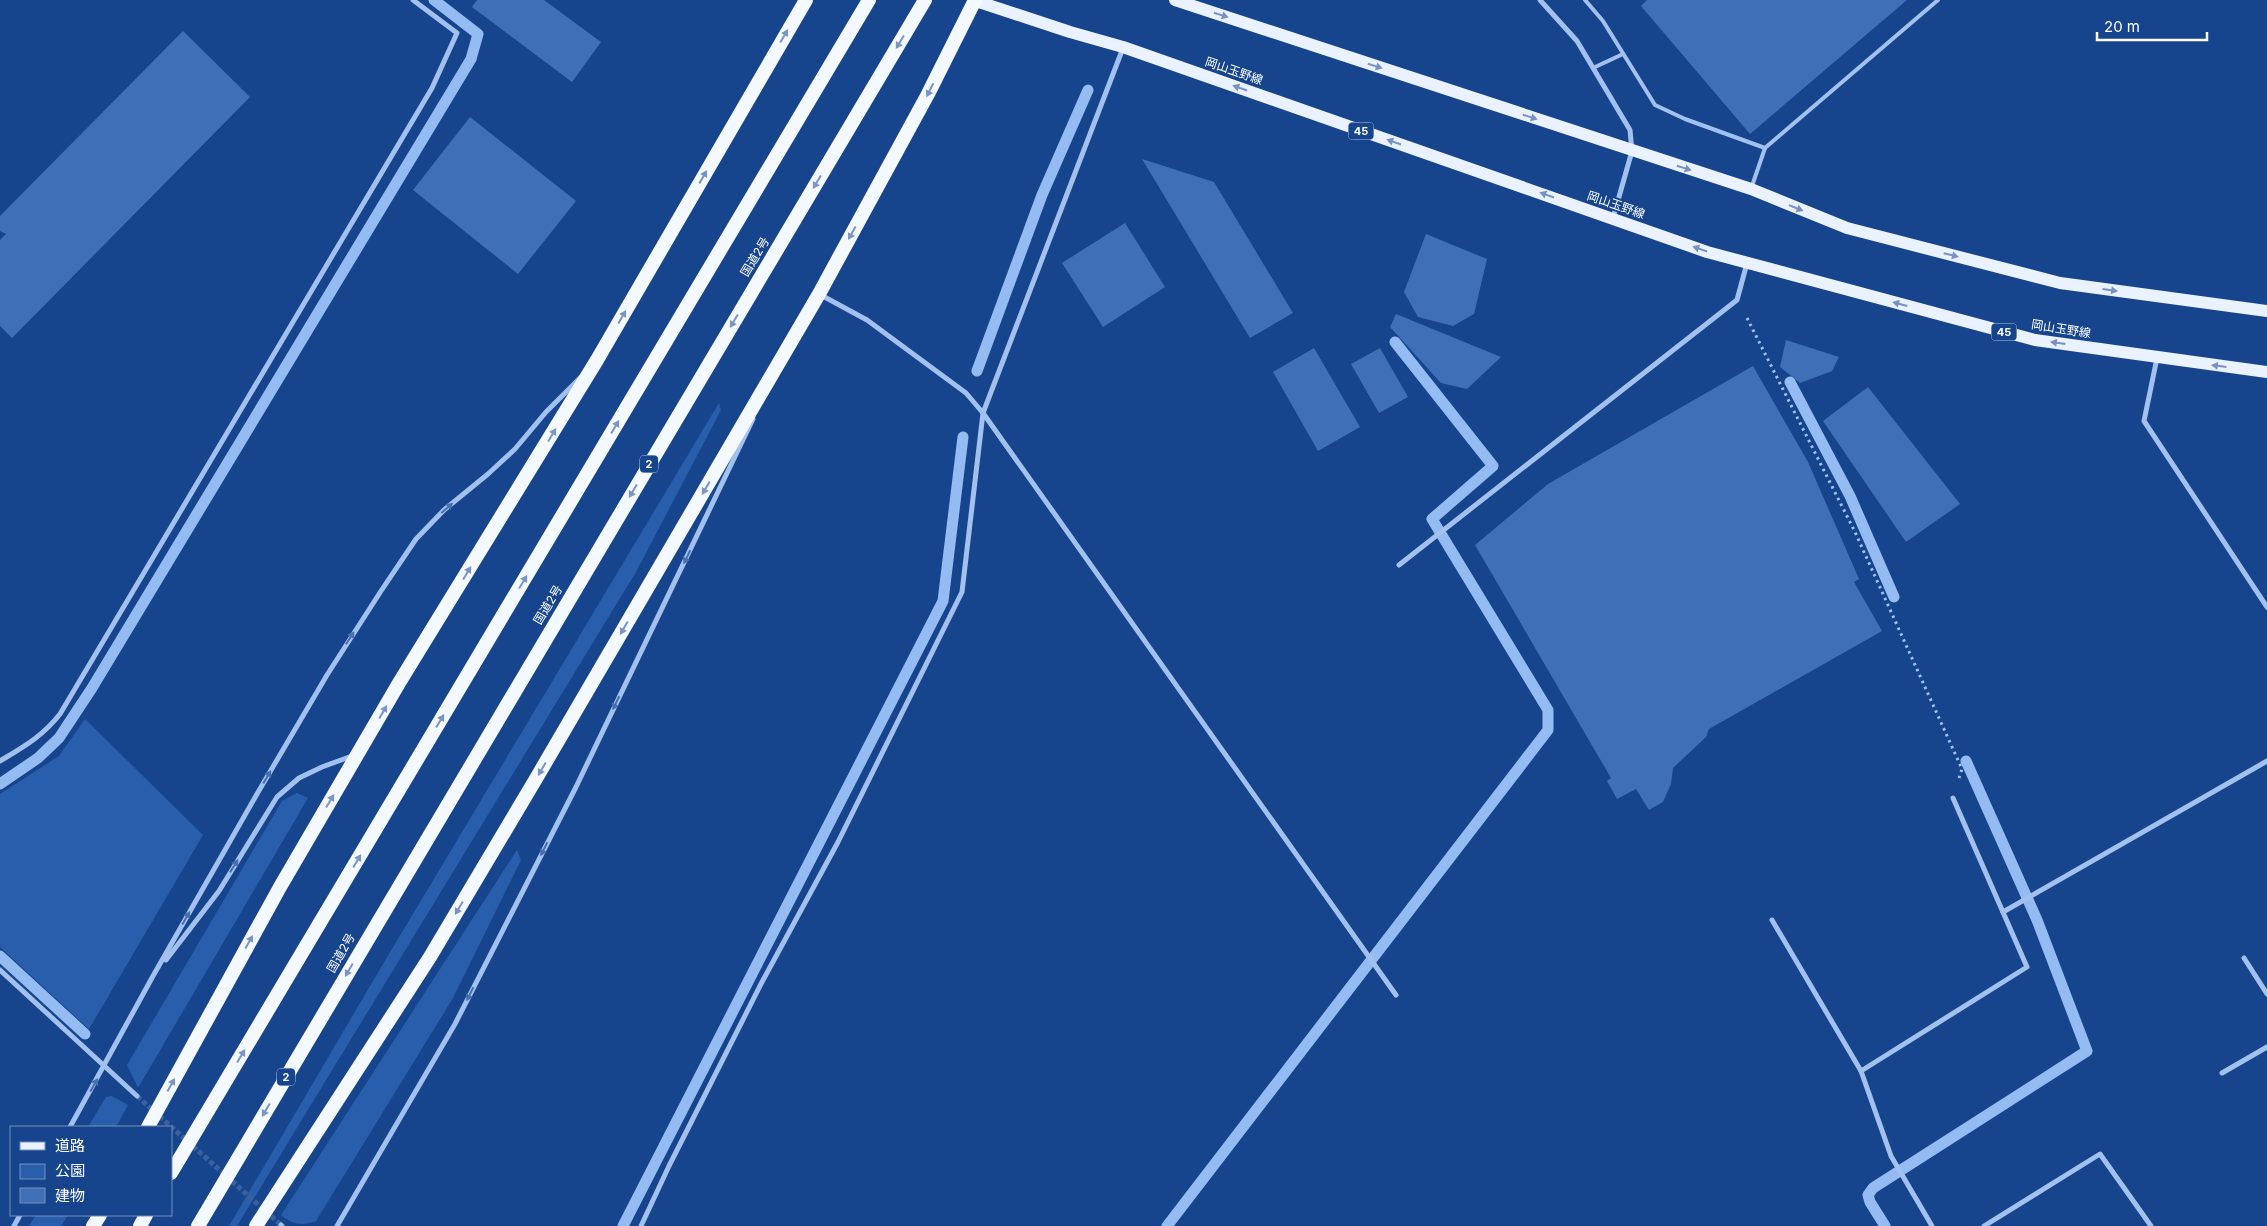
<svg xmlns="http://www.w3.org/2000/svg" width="2267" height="1226" font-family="Inter,'Noto Sans JP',sans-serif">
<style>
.green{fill:#295eac}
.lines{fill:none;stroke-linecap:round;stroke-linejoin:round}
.stream{stroke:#94bcf2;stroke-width:11}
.building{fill:#3f6fb6}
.minor-tunnel{stroke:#3a619e;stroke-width:5;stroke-dasharray:5 2.5;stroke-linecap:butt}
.path{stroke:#a2c1ef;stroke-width:3;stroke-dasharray:2.5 4;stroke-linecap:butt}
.service{stroke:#a2c1ef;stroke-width:4}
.minor{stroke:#a2c1ef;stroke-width:5}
.primary{stroke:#eaf1ff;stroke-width:12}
.trunk{stroke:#f4f8ff;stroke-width:14}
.oneway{fill:#7692c0}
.oneway2{fill:#7a96c0}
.oneway3{fill:#4870af}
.labels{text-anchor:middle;stroke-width:4;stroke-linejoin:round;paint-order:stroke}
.shield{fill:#17458d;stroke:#b9c7dd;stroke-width:1}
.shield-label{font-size:11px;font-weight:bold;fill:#fff}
.street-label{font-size:12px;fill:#fff;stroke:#17458d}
</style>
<rect width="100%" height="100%" fill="#17458d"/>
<!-- green -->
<g class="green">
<path d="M719,403L721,410L636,572L237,1226H229L383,964Z"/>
<path d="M85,719L203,835L89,1029L0,947V794L59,756Z"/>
<path d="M297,793L308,798L138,1088L127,1065L282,801Z"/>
<path d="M517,850L521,860L453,998L316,1221C302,1226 293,1225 281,1215Z"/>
<path d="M112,1096L128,1105L116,1127H88L106,1097Z"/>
<path d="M36,1215H68L61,1226H29Z"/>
</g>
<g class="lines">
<!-- stream -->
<g class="stream">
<path d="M977,371L1042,195L1088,90"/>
<path d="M1790,382L1850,496L1894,597"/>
<path d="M0,784L38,758L59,738L92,688L471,59L478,34L434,0"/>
<path d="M0,956L85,1034"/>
<path d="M623,1226L943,601L963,437"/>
<path d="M1167,1226L1548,730V710L1432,519L1493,466L1395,342"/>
<path d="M1885,1226L1870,1202L1868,1195L1873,1188L2087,1051L2037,920L1966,761"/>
</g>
</g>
<!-- building -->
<g class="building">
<path d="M477,0H544L601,42L572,82L472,7Z"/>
<path d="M1647,0H1907L1750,134L1641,6Z"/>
<path d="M183,31L250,97L12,338L0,326V240L6,234L0,231V216Z"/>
<path d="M470,117L576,201L518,274L413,190Z"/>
<path d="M1142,159L1214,182L1293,313L1250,338Z"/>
<path d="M1125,223L1165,287L1103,327L1062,263Z"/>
<path d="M1426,234L1487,259L1474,314L1453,326L1418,317L1404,292Z"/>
<path d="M1396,314L1501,357L1467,389L1441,383L1390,327Z"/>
<path d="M1786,340L1839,357L1832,371L1800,383L1780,367Z"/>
<path d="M1314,348L1360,427L1318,451L1273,372Z"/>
<path d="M1380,348L1408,397L1379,413L1351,364Z"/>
<path d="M1753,366L1808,462L1859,579L1854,582L1882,631L1709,729L1706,737L1673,768L1671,784L1663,802L1649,810L1636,789L1617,799L1607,781L1611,778L1475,545L1548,484Z"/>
<path d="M1868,387L1960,504L1906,542L1823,421Z"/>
</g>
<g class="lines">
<!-- minor-tunnel -->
<path class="minor-tunnel" d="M137,1096L281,1225"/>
<!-- path -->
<path class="path" d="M1747,318L1855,532L1962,769L1959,778"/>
<!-- service -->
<g class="service">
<path d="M1585,0L1603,21L1655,105L1685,119L1765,148L1938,0"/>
<path d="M1593,68L1623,54"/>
<path d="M1752,186L1765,148"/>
</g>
<!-- minor -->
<g class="minor">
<path d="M1540,0L1577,41L1630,130L1632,151L1613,218"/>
<path d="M819,294L867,320L966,393L983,413L1396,995"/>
<path d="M2157,358L2144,421L2267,607"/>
<path d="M1399,565L1737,300L1747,263"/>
<path d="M0,761C23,747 43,736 60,714L432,88L457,33L413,0"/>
<path d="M2003,912L2267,761"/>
<path d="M1772,920L1861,1071L1891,1156L1932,1226"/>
<path d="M2244,958L2267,994"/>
<path d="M166,960L219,891L277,797L299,778L322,767L352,756"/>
<path d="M0,970L137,1096"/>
<path d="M1861,1071L2027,967L1953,798"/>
<path d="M2222,1073L2267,1047"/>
<path d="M70,1127L153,976L257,794L327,675L381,591L416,539L444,510L488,474L515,449L546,412L580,378"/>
<path d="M281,1225L282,1226"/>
<path d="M14,1226L20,1215"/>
<path d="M337,1226L455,1024L576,787L753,419"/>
<path d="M641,1226L669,1166L762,982L838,842L962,592L983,413L1123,48"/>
<path d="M1984,1226L2100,1154L2151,1226"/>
</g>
<!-- primary -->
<g class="primary">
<path d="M973,0L1070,32L1123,47L1707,252L2035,340L2267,372"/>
<path d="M1175,0L1751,189L1847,228L2060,283L2267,311"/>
</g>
<!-- trunk -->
<g class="trunk">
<path d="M148,1127L280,887L399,683L597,360L806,0"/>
<path d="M171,1173L869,0"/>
<path d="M93,1226L100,1215"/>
<path d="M140,1226L146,1215"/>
<path d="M198,1226L925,0"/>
<path d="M256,1226L430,957L537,777L819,294L928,94L975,0"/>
</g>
</g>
<!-- one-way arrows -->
<defs><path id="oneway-solid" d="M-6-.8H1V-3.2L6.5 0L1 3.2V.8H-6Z" transform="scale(1.25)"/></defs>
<g class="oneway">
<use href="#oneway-solid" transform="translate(1221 15) rotate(18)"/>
<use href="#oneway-solid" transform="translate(1375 66) rotate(18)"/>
<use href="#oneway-solid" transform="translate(1240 88) rotate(-161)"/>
<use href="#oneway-solid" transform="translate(1530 117) rotate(18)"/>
<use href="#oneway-solid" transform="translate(1394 142) rotate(-161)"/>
<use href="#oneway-solid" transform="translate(1684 168) rotate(18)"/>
<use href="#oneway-solid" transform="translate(1547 195) rotate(-161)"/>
<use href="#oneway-solid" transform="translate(1796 208) rotate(22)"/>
<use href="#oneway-solid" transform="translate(1700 249) rotate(-161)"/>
<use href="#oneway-solid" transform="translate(1951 255) rotate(14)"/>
<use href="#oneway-solid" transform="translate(2110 290) rotate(8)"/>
<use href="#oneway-solid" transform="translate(1900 304) rotate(-165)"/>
<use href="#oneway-solid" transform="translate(2058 343) rotate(-172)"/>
<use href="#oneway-solid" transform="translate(2219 366) rotate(-173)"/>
</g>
<g class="oneway2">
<use href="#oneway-solid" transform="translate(784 36) rotate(-60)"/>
<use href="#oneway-solid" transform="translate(900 42) rotate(121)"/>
<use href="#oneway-solid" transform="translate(930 90) rotate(117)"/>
<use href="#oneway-solid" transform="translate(703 177) rotate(-60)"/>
<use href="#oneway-solid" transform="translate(817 182) rotate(121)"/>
<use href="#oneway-solid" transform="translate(852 233) rotate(119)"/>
<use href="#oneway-solid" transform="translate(622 317) rotate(-60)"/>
<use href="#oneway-solid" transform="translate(734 321) rotate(121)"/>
<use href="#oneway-solid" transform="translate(615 427) rotate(-59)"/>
<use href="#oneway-solid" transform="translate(552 435) rotate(-59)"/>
<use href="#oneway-solid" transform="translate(706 488) rotate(120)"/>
<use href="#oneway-solid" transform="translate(633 491) rotate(121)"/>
<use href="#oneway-solid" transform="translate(467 573) rotate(-59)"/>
<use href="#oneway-solid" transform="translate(523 582) rotate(-59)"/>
<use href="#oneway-solid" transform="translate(624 628) rotate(120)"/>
<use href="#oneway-solid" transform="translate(383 712) rotate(-60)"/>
<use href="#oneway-solid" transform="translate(440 721) rotate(-59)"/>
<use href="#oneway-solid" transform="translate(542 769) rotate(120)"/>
<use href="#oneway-solid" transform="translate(330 801) rotate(-59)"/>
<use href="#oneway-solid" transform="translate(357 861) rotate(-59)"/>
<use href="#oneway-solid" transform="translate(459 908) rotate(121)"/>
<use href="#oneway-solid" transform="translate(249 942) rotate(-61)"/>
<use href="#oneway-solid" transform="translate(349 970) rotate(120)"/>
<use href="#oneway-solid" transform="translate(241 1056) rotate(-59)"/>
<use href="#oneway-solid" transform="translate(171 1085) rotate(-61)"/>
<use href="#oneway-solid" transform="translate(266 1110) rotate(120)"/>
</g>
<g class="oneway3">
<use href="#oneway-solid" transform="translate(447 508) rotate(-41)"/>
<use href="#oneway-solid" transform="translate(687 557) rotate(116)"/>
<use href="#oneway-solid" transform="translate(350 638) rotate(-57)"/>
<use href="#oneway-solid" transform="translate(616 703) rotate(116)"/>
<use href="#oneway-solid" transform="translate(267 777) rotate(-60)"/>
<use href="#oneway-solid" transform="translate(544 849) rotate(117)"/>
<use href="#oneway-solid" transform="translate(234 866) rotate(-58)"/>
<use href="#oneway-solid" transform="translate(186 918) rotate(-60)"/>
<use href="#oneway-solid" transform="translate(470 994) rotate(117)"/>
<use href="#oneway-solid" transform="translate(94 1085) rotate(-60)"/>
</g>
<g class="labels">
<!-- shield labels -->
<g class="shield">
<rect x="1348.5" y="122.5" width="25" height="17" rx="4"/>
<rect x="1991.5" y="323.5" width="25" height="17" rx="4"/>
<rect x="640" y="455.5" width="18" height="17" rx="4"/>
<rect x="277" y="1068.5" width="18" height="17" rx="4"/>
</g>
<g class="shield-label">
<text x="1361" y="135">45</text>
<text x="2004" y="336">45</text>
<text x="649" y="468">2</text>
<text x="286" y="1081">2</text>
</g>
<!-- street labels -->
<g class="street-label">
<text transform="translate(1234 71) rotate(19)" y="4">岡山玉野線</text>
<text transform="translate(1616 205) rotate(19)" y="4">岡山玉野線</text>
<text transform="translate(755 257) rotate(-59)" y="4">国道2号</text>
<text transform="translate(2061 329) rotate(9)" y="4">岡山玉野線</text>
<text transform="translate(548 605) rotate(-59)" y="4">国道2号</text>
<text transform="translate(341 953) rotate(-60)" y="4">国道2号</text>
</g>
</g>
<!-- legend -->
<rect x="10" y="1126" width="162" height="90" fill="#17458d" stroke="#748fbb"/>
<rect x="20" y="1142" width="25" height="8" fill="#eaf1ff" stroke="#748fbb"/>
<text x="55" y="1151" font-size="15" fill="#ffffff">道路</text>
<rect x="20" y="1164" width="25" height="15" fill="#295eac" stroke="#748fbb"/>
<text x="55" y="1176" font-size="15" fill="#ffffff">公園</text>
<rect x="20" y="1188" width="25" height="15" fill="#3f6fb6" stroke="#748fbb"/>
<text x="55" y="1201" font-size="15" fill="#ffffff">建物</text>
<!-- scale -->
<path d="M2097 32v8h110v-8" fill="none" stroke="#ffffff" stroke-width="2.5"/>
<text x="2104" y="32" font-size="15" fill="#ffffff" stroke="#17458d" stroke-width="4" paint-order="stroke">20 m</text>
</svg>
